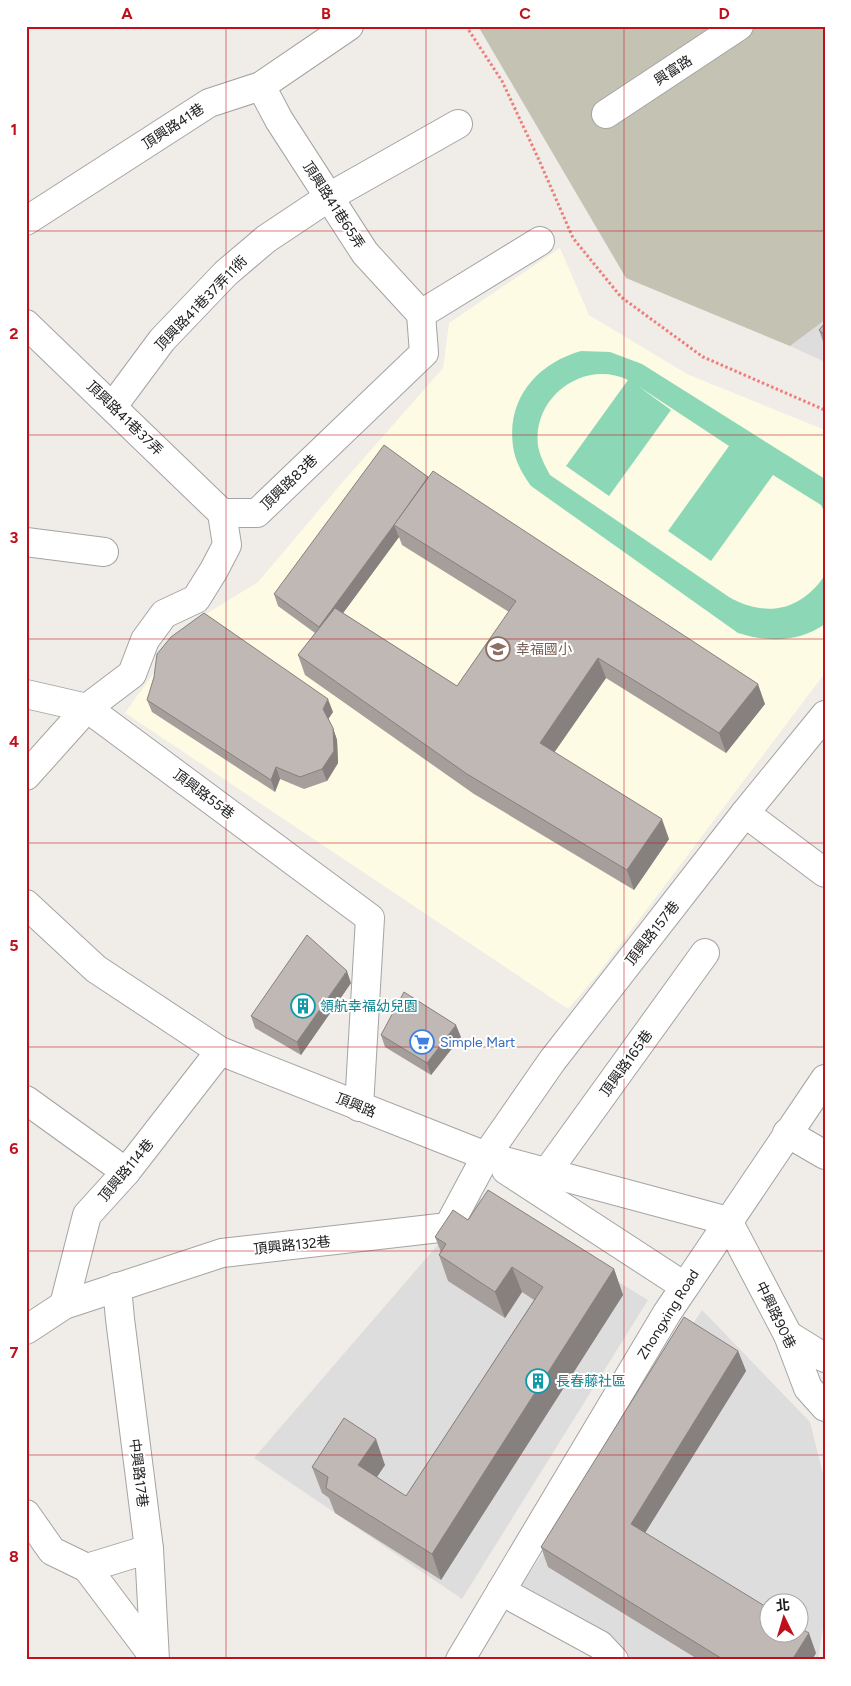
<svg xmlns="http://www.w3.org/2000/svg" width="851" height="1686" font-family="Figtree,'Noto Sans TC',sans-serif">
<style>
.residential{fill:#dedddd;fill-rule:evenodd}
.education{fill:#fdfbe3}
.construction{fill:#c4c3b3}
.pitch{fill:#8cd8b6}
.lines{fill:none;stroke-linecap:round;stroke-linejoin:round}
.minor-casing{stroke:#a4a4a4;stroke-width:30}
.path{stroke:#ef7e79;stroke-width:3;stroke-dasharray:2.5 2.5;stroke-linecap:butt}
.minor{stroke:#fff;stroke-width:28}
.wall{fill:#a59e9b;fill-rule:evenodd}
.shaded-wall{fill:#86817e}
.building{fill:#c0b8b4;stroke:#86817e}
.grid{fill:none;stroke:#c0101c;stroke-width:1;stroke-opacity:0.55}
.labels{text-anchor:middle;stroke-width:4;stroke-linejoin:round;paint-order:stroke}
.street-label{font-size:14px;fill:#202020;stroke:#fff}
.education-label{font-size:14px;fill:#785e54;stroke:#fff;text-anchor:start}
.culture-label{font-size:14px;fill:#0d838f;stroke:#fff;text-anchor:start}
.shop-label{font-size:14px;fill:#366cbe;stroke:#fff;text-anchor:start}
.neatline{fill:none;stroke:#c0101c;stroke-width:2}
.grid-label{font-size:16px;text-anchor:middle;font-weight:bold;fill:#c0101c}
</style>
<rect width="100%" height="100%" fill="#f0ece7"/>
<!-- residential -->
<g class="residential">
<path d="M825,320V362L790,346Z"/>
<path d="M479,1197L648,1300L462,1599L254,1458Z"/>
<path d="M702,1310L810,1422L825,1482V1614L818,1660H630L603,1634L520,1588ZM768,1604H798V1634H768Z"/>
</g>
<!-- education -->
<path class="education" d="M560,248L589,315L687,374L825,430V673L598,974L568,1009L125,713L188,625L258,582L341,484L443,368L449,323Z"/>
<!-- construction -->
<path class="construction" d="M478,26H825V320L790,346L626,278Z"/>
<!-- pitch -->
<path class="pitch" d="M581,351L610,352L642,364L825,479V513L821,505L773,475L711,561L668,531L729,446L638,386L671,410L609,496L566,466L628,380C584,359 532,397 538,446C540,456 545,466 550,475L729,597C766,618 801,611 825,575V624C798,643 767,642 738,633L531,486C524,476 517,465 514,452C504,402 535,364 581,351Z"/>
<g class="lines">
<!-- minor casing -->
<g class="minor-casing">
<g id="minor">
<path d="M261,86L279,120L365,253L421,314"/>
<path d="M606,114L739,26"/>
<path d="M26,221L209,103L261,86L349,26"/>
<path d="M421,314L540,241"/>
<path d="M26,324L222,513"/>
<path d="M113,406L162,340L226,273L266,239L329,197L458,124"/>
<path d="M222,513H257L424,353L421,314"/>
<path d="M26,542L104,552"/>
<path d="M26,694L87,708L370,918L359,1107"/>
<path d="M26,776L87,708L132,674L145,640L164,614L196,599L214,570L227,545L222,513"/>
<path d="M745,813L825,873"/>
<path d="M26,904L96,969L220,1051L486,1156L728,1221"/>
<path d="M26,1100L126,1172"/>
<path d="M787,1133L825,1155"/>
<path d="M506,1170L684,1286"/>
<path d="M547,1172L705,953"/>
<path d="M728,1221L788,1335L808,1388L825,1407"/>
<path d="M117,1287L120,1319L149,1549L155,1660"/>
<path d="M64,1305L87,1215L126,1172L220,1051"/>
<path d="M26,1330L64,1305L222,1253L448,1227L486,1156L552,1061L745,813L825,715"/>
<path d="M788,1335L825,1358"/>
<path d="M26,1514L52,1551L87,1568L149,1549"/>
<path d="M87,1568L154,1657"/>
<path d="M501,1591L600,1645L614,1660"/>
<path d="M460,1660L667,1313L825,1079"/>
</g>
</g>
<!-- path -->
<path class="path" d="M466,26L502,81L539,160L573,238L621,297L703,357L825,410"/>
<!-- minor -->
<use href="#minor" class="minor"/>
</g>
<!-- wall -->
<g class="wall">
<path d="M825,323V347L819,330Z"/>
<path d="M428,477L765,704L726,753L606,678L554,752L669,839L634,890L474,794L305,675L298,655L315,633L278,606L274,594ZM399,537L402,545L509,612L457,686L343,613Z"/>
<path d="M147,700L333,712L328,719L333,728L337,740L338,763L327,781L304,789L280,779L275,792L152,712Z"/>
<path d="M351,983L301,1055L255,1028L251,1016Z"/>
<path d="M381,1035L461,1037L431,1075L385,1047Z"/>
<path d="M468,1220L614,1269L623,1295L441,1580L335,1513L329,1498L322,1493L312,1467L385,1465L377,1477L406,1496L534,1300L522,1292L505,1318L448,1281L439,1255L441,1252L435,1237Z"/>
<path d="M738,1351L746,1371L645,1533L816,1653L812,1660H699L548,1567L541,1547Z"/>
</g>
<!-- shaded-wall -->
<g class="shaded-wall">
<path d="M394,525L399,537L324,639L319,627Z"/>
<path d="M598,658L606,678L547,763L540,743Z"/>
<path d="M758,684L765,704L726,753L719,733Z"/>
<path d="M328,699L333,712L327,721L323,709Z"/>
<path d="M333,728L337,740L338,763L327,781L322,769Z"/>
<path d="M276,767L280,779L275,792L271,780Z"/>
<path d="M662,819L669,839L634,890L627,870Z"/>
<path d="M347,971L351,983L301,1055L297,1042Z"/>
<path d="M456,1025L461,1037L431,1075L427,1063Z"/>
<path d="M512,1267L522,1292L505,1318L495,1292Z"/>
<path d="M614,1269L623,1295L441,1580L432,1554Z"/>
<path d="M738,1351L746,1371L638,1544L631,1524Z"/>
<path d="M376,1439L385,1465L368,1490L358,1465Z"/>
<path d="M809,1633L816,1653L812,1660H792Z"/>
</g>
<!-- building -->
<g class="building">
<path d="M825,323V335L819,330Z"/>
<path d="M384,445L428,477L394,525L319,627L274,594Z"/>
<path d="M433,471L758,684L719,733L598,658L540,743L662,819L627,870L467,774L298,655L335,608L457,686L516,601L394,525Z"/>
<path d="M204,613L328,699L323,709L333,728L334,751L322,769L300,777L276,767L271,780L147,700L154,677L157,654L171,637Z"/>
<path d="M307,935L347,971L297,1042L251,1016Z"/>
<path d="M404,992L456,1025L427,1063L381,1035Z"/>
<path d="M488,1190L614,1269L432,1554L326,1488L328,1477L312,1467L344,1418L376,1439L358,1465L406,1496L543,1287L512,1267L495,1292L439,1255L446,1244L435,1237L453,1210L468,1220Z"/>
<path d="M684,1317L738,1351L631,1524L768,1608V1634H798V1627L809,1633L792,1660H724L541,1547Z"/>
</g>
<!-- grid -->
<path class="grid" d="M226,26V1660M426,26V1660M624,26V1660M26,231H825M26,435H825M26,639H825M26,843H825M26,1047H825M26,1251H825M26,1455H825"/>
<!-- icons -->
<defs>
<g id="school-ring" transform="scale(1.25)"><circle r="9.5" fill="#fff" stroke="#8d6e63" stroke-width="1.5"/><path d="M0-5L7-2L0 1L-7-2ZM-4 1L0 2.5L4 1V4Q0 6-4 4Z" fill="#8d6e63"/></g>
<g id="building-ring" transform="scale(1.25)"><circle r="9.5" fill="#fff" stroke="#0f9aa8" stroke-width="1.5"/><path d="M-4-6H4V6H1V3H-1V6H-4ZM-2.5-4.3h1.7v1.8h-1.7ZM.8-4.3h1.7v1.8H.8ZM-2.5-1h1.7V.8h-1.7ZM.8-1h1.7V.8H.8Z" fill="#0f9aa8"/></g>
<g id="supermarket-ring" transform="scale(1.25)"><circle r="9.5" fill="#fff" stroke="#3f7fe0" stroke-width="1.5"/><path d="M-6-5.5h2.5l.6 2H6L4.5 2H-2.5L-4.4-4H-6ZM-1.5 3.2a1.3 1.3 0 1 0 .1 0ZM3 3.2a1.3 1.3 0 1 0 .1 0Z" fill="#3f7fe0"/></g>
</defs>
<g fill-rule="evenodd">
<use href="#school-ring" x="498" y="649"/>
<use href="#building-ring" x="303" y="1006"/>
<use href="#supermarket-ring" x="422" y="1042"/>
<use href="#building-ring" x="538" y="1381"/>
</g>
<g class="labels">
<!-- street labels -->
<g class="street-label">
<text transform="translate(673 70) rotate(-33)" y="5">興富路</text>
<text transform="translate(173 126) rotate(-33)" y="5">頂興路41巷</text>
<text transform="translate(334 205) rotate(57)" y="5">頂興路41巷65弄</text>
<text transform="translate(201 303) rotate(-46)" y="5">頂興路41巷37弄11衖</text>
<text transform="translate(125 418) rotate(44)" y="5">頂興路41巷37弄</text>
<text transform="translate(289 482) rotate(-44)" y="5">頂興路83巷</text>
<text transform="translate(204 794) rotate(37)" y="5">頂興路55巷</text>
<text transform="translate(652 933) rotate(-52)" y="5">頂興路157巷</text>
<text transform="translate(626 1063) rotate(-54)" y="5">頂興路165巷</text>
<text transform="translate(356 1105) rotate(22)" y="5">頂興路</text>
<text transform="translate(126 1170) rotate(-50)" y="5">頂興路114巷</text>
<text transform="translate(292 1245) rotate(-6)" y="5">頂興路132巷</text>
<text transform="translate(668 1314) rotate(-58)" y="5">Zhongxing Road</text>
<text transform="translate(776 1315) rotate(64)" y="5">中興路90巷</text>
<text transform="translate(139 1473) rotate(83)" y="5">中興路17巷</text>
</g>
<!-- education labels -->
<g class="education-label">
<text x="516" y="654">幸福國小</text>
</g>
<!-- culture labels -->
<g class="culture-label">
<text x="320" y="1011">領航幸福幼兒園</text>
<text x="556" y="1386">長春藤社區</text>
</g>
<!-- shop labels -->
<g class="shop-label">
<text x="440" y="1047">Simple Mart</text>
</g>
</g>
<!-- border -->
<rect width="851" height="1686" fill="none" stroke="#ffffff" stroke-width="55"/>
<!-- north arrow -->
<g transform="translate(784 1618) rotate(355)"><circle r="24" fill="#ffffff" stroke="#a6a6a6"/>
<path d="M0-4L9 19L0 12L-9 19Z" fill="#c0101c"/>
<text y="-8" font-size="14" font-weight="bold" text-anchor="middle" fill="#202020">北</text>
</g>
<rect x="28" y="28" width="796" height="1630" class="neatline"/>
<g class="grid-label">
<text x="127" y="19">A</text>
<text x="326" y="19">B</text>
<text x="525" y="19">C</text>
<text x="724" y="19">D</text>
<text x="14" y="135">1</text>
<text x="14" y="339">2</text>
<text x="14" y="543">3</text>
<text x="14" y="747">4</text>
<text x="14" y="951">5</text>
<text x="14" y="1154">6</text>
<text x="14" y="1358">7</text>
<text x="14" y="1562">8</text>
</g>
</svg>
